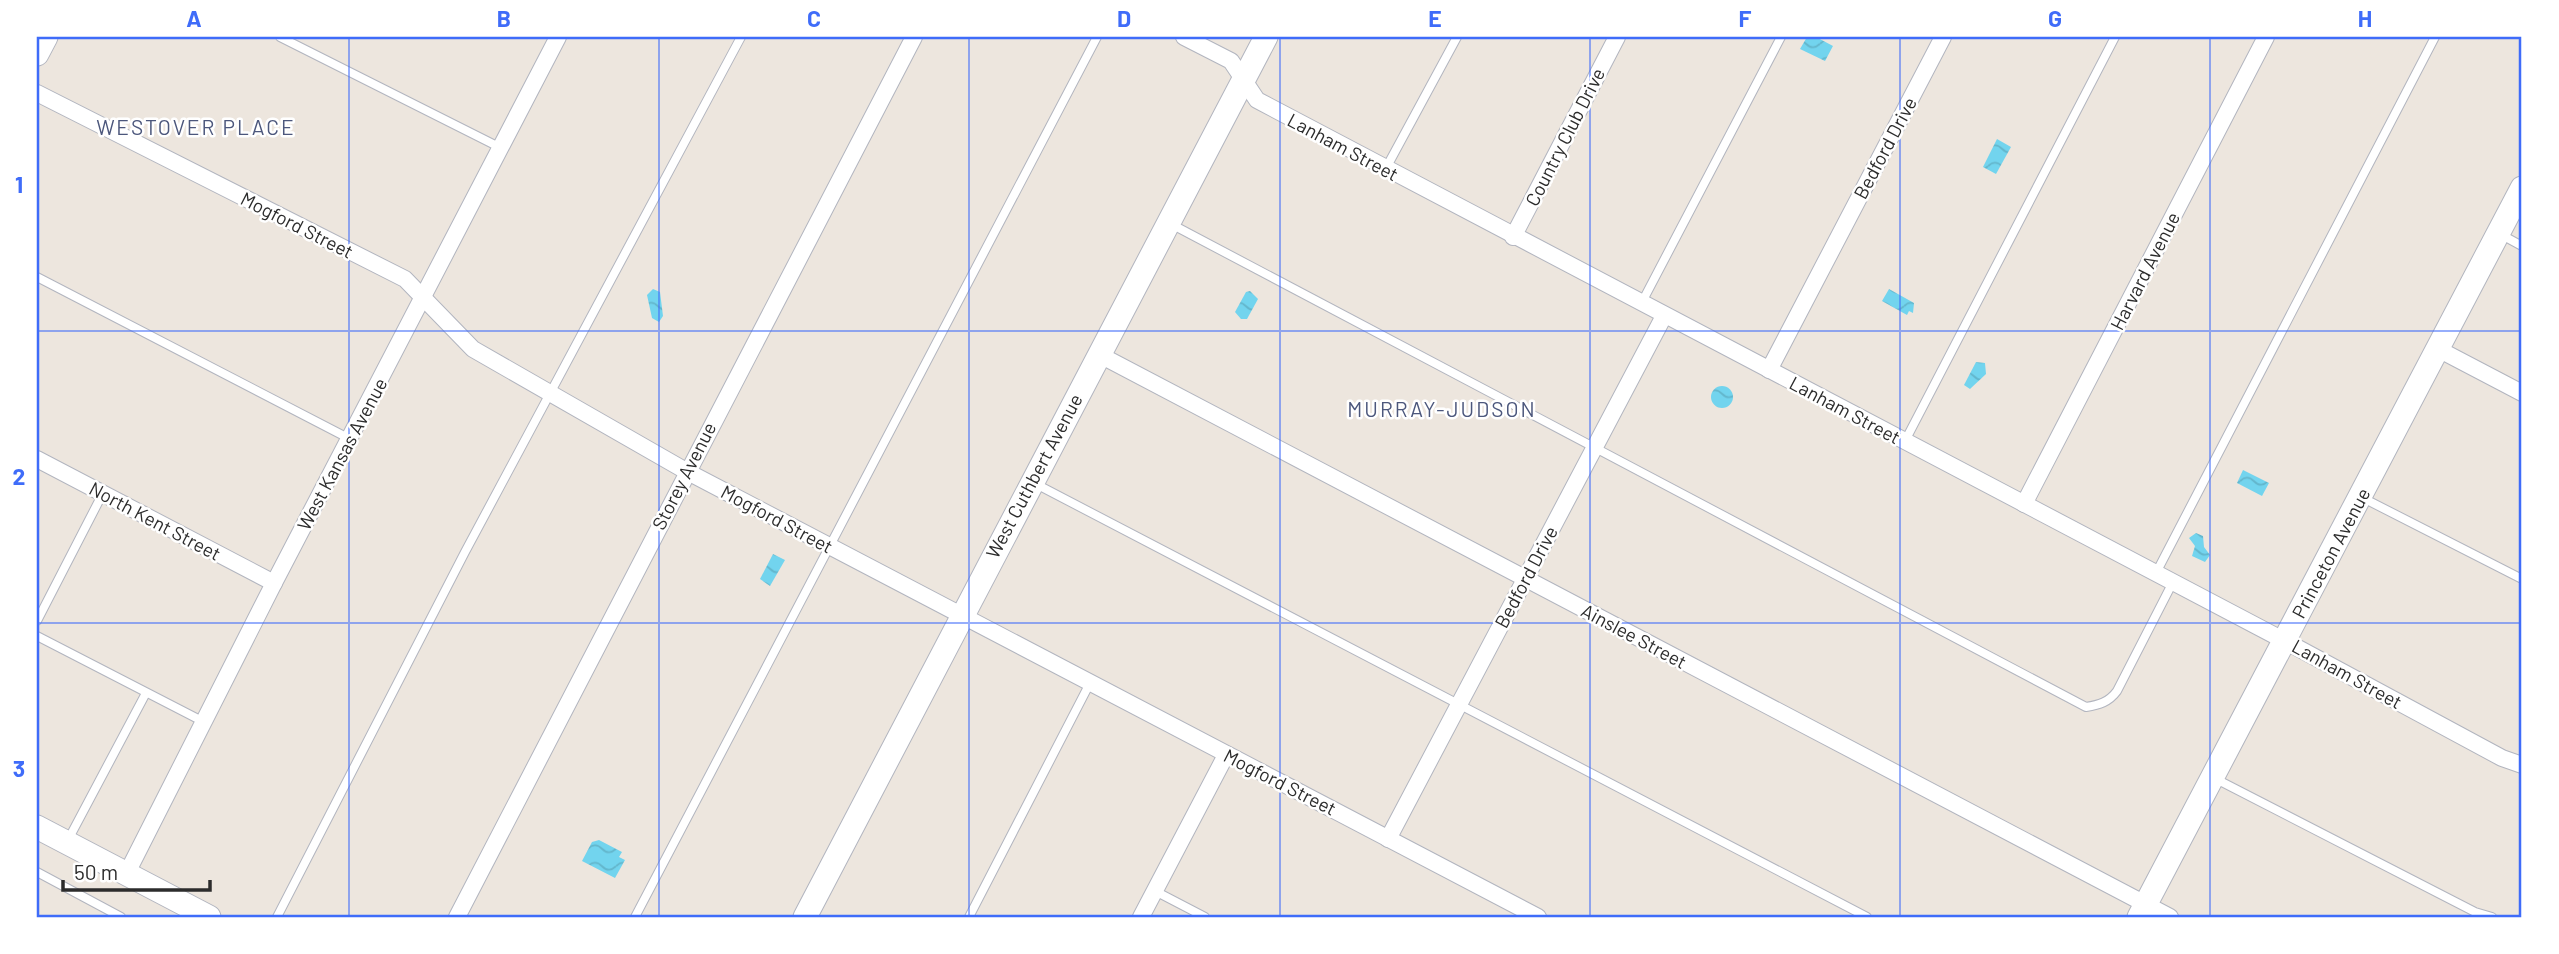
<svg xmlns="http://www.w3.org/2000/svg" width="2559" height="954" font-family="Barlow,sans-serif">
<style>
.water{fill:url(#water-waves)}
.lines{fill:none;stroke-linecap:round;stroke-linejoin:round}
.lane-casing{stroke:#b2b5bf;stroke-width:10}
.street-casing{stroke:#b2b5bf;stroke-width:18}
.secondary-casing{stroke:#b2b5bf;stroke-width:25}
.lane{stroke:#fff;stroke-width:8}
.street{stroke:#fff;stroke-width:16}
.secondary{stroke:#fff;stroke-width:23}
.grid{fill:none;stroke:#3f6cf9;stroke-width:2;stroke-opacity:0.55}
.labels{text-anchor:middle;stroke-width:5;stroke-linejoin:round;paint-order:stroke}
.street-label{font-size:19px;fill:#2c2c2c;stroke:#fff}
.neighbourhood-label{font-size:21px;letter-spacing:2px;fill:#4c577c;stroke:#fff}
.neatline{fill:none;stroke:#3f6cf9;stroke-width:2.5}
.grid-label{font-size:23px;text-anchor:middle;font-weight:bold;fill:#3f6cf9}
</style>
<defs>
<pattern id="water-waves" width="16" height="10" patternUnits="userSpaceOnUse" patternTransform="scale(1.75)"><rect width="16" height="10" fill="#72d4ee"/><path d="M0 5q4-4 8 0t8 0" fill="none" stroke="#63b6cc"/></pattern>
</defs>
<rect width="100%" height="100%" fill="#ede6de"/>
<!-- water -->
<g class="water">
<path d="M1807,37H1816L1833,46L1825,61L1800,49Z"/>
<path d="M1997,139L2011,147L1996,174L1983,167Z"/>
<path d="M653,289L660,292L663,316L659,322L652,318L647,295Z"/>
<path d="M1889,289L1914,303L1913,313L1909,311L1907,315L1882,301Z"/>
<path d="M1250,291L1258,299L1247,319H1241L1235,312L1246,292Z"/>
<path d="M1976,362L1985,363L1986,374L1970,389L1964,385Z"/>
<circle cx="1722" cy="397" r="11"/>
<path d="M2243,470L2269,483L2262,496L2237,483Z"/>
<path d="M2196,533L2203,536L2204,547L2210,555L2205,562L2192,556L2195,546L2189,538Z"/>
<path d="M773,554L785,560L770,586L760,579Z"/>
<path d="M599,840L622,852L619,857L625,860L615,878L582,861L592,842Z"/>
</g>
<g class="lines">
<!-- lane casing -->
<g class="lane-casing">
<g id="lane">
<path d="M280,37L501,148"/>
<path d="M1385,170L1457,37"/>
<path d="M1171,224L2086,707C2099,705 2109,702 2117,691L2173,582"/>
<path d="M2500,234L2522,246"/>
<path d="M37,277L350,439"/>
<path d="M1641,304L1781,37"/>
<path d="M1905,441L2115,37"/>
<path d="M1034,483L1867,917"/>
<path d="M2363,498L2522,579"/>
<path d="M2156,573L2435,37"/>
<path d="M37,621L103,493"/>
<path d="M37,636L204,722"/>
<path d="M2216,779L2475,912L2492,917"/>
<path d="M68,840L146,693"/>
<path d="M37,872L121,917"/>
<path d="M1155,891L1205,917"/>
<path d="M277,917L465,552L741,37"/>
<path d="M635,917L1097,37"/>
<path d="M969,917L1090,683"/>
</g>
</g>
<!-- street casing -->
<g class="street-casing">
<g id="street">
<path d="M1184,37L1231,61L1257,100L2285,641L2502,758L2522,765"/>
<path d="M37,93L405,279L473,349L686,471L1538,917"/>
<path d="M1513,237L1617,37"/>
<path d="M2438,349L2522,393"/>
<path d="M1098,354L2170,917"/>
<path d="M1769,370L1943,37"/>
<path d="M37,459L274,583"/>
<path d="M2024,504L2266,37"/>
<path d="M1388,839L1664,316"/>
<path d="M127,873L274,583L558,37"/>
<path d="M457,917L914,37"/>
<path d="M1141,917L1226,755"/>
</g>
</g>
<!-- secondary casing -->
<g class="secondary-casing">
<g id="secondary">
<path d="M37,54L46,37"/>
<path d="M37,827L209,917"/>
<path d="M805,917L1266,37"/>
<path d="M2139,917L2522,188"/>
</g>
</g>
<!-- lane -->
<use href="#lane" class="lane"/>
<!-- street -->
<use href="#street" class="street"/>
<!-- secondary -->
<use href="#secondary" class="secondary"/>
</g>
<!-- grid -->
<path class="grid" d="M349,37V917M659,37V917M969,37V917M1280,37V917M1590,37V917M1900,37V917M2210,37V917M37,331H2522M37,623H2522"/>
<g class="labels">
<!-- street labels -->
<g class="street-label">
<text transform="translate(1565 137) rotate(-63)" y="7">Country Club Drive</text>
<text transform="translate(1343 147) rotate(28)" y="7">Lanham Street</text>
<text transform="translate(1885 148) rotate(-62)" y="7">Bedford Drive</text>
<text transform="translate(297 225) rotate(27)" y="7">Mogford Street</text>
<text transform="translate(2145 271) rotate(-63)" y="7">Harvard Avenue</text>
<text transform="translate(1845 410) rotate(28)" y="7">Lanham Street</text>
<text transform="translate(342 454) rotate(-62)" y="7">West Kansas Avenue</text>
<text transform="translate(684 476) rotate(-63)" y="7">Storey Avenue</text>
<text transform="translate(1034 476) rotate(-62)" y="7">West Cuthbert Avenue</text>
<text transform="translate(777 519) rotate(28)" y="7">Mogford Street</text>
<text transform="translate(155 521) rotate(28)" y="7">North Kent Street</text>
<text transform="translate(2331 553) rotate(-62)" y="7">Princeton Avenue</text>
<text transform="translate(1526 577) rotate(-62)" y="7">Bedford Drive</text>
<text transform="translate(1634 636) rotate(28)" y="7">Ainslee Street</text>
<text transform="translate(2347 674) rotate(29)" y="7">Lanham Street</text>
<text transform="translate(1280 782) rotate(27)" y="7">Mogford Street</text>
</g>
<!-- neighbourhood labels -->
<g class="neighbourhood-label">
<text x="196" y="135">WESTOVER PLACE</text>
<text x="1442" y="417">MURRAY-JUDSON</text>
</g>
</g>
<!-- border -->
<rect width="2559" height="954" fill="none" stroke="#ffffff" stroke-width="77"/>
<!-- scale -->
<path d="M63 880v10h147v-10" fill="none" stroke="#2c2c2c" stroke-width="3.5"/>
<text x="74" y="880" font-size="21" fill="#2c2c2c" stroke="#ffffff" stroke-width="5" paint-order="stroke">50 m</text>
<rect x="38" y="38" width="2482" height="878" class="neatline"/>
<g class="grid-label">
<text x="194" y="27">A</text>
<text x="504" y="27">B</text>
<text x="814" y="27">C</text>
<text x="1124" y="27">D</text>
<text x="1435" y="27">E</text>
<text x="1745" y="27">F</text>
<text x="2055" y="27">G</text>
<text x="2365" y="27">H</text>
<text x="19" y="193">1</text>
<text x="19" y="485">2</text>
<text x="19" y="777">3</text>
</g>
</svg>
